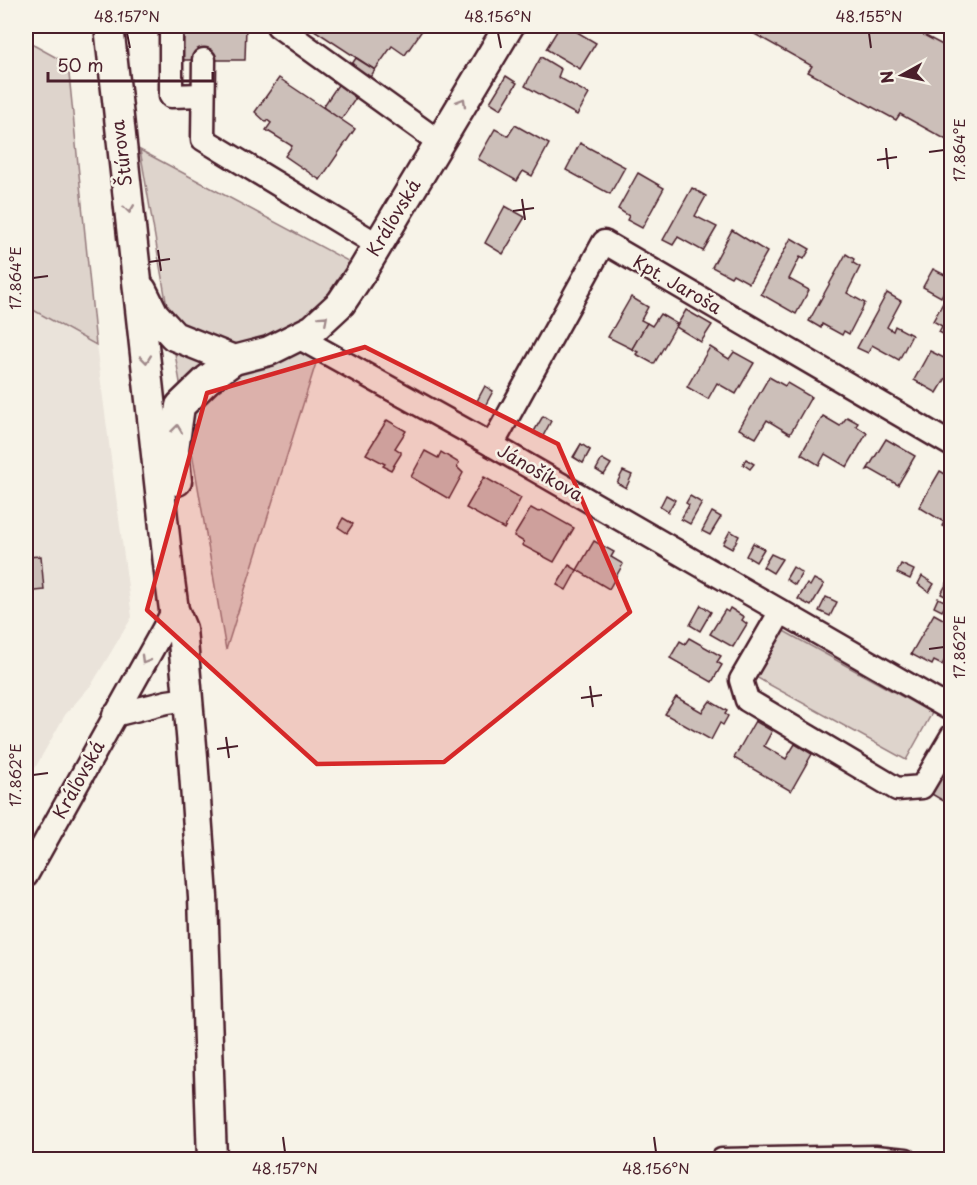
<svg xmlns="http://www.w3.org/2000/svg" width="977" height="1185" font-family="'Playpen Sans',sans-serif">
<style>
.built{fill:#eae3da}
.green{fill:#ded4cc;stroke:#947a7c;stroke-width:1.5}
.building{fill:#ccbfb9;stroke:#4a1f2b;stroke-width:1.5}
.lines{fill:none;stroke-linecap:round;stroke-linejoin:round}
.minor-casing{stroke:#4a1f2b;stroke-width:27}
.major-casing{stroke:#4a1f2b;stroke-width:33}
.minor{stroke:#f7f3e8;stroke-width:22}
.major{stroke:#f7f3e8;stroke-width:28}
.oneway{stroke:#a0898a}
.marked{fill:#d62828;fill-opacity:0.2;stroke:#d62828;stroke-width:4.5;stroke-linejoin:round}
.ticks{fill:none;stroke:#4a1f2b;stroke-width:2}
.labels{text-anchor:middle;stroke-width:5;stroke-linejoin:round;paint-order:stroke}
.street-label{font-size:18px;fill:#4a1f2b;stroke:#f7f3e8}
.neatline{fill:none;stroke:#4a1f2b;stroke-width:2}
.ticks-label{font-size:15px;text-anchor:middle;fill:#4a1f2b}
</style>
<rect width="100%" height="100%" fill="#f7f3e8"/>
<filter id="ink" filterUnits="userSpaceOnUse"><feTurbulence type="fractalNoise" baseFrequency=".0167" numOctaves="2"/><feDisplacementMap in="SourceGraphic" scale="12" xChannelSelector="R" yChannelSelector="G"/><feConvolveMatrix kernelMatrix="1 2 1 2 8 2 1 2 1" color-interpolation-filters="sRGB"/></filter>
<g filter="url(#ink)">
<!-- built -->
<path class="built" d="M26,306L96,345L132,617L92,684L65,715L26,784Z"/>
<!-- green -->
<g class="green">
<path d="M26,41L68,64L96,345L26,306Z"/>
<path d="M140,150L348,261L226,650Z"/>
<path d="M780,629L932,713L906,760L754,676Z"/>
</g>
<!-- building -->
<g class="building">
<path d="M184,26H246L245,60H183Z"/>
<path d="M308,26H418L423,29L405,55L392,46L375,70Z"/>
<path d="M560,26H567L596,43L580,69L546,49Z"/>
<path d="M729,26H907L952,50V143L900,114L896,120L808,72L812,66L744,28L742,32Z"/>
<path d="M541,57L561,69L558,77L589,94L577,115L525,86Z"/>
<path d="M356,58L375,70L341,120L323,107Z"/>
<path d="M506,76L517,83L501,109L490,102Z"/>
<path d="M279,78L355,129L320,180L285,156L292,146L266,130L271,123L267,120L266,122L255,112Z"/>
<path d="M515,125L549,144L532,176L523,171L517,181L478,159L495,129L508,136Z"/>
<path d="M580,143L625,167L610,194L566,170Z"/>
<path d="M638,173L664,188L642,228L627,220L629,216L618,209Z"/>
<path d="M692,188L706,196L695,216L717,227L703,251L678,237L673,245L663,240Z"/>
<path d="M505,206L525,217L503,254L485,243Z"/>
<path d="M732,230L767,252L749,283L733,274L731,277L712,267Z"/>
<path d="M791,238L810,249L804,259L800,257L789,279L809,290L796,314L761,294Z"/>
<path d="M846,254L854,259L853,263L860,267L847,293L865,303L849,334L844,331L842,335L822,324L821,328L809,321Z"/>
<path d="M933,269L951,278L941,297L923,287Z"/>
<path d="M952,287V339L939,332L942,326L933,321Z"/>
<path d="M887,293L901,301L887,327L893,331L895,326L912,335L899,360L872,345L868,353L857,348Z"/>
<path d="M631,297L648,307L641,320L647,323L632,349L608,337Z"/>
<path d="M686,310L712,325L701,342L676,327Z"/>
<path d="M660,314L677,324L654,364L636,354L638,352L632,349L647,323L652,326Z"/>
<path d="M710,347L729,359L734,352L754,363L736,394L717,383L708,399L687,387Z"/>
<path d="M930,351L952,362V368L937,393L914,380Z"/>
<path d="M769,377L785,386L787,383L811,397L790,434L767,420L756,438L739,429Z"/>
<path d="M485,386L493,391L485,406L477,401Z"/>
<path d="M543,416L551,421L542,438L533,433Z"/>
<path d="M823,416L840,426L847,417L858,423L856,426L867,433L847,467L825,454L819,465L801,454Z"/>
<path d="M387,420L406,431L395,448L401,452V454L391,470L383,466L385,464L366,454Z"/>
<path d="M886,439L915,456L898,485L870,469L867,470Z"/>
<path d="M581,444L590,450L583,463L573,457Z"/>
<path d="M581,444L590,450L583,463L574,457Z"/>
<path d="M425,451L438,458L441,452L459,463L457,467L463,473L449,499L411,477Z"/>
<path d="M602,459L611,464L604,475L596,470Z"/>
<path d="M746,459L754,464L750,469L743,464Z"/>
<path d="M623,471L632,475L626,488L617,483Z"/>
<path d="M940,471L952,478V531L942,526L944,522L919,507Z"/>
<path d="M484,477L521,498L504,529L466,508Z"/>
<path d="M666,495L675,500L668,512L660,507Z"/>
<path d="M690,496L702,503L690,524L681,519L689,505L686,503Z"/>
<path d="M531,508L538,512L542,510L574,528L554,562L522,545L524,542L514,536Z"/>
<path d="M712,512L721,517L710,535L702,531Z"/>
<path d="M343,518L353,524L347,533L338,527Z"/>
<path d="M730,531L739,536L732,549L723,544Z"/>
<path d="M594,541L614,552L611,557L623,564L609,589L577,570Z"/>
<path d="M753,543L764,549L756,562L746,556Z"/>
<path d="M771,554L782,559L773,573L763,567Z"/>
<path d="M41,556L44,590L26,592V557Z"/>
<path d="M901,564L914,570L910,579L897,573Z"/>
<path d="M569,565L577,570L566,590L557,585Z"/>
<path d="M793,567L802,573L795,585L786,579Z"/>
<path d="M922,576L934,584L929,592L918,584Z"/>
<path d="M814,579L824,584L811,606L798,599L807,584L810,586Z"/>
<path d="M947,583L952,586V593L949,598L941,594Z"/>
<path d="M826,597L837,602L830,616L819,611Z"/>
<path d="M938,598L947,602L942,611L934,607Z"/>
<path d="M701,605L711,612L700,631L690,625Z"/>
<path d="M730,608L744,617L742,620L747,624L733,647L710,634L725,610L728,612Z"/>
<path d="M934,614L952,624V646L942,665L934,661L932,665L911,654Z"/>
<path d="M689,638L721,656L717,662L722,665L712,682L670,658L680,641L685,644Z"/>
<path d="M676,697L702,712L710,701L727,711L725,714L728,716L723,725L720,723L711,740L665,714Z"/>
<path d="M755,721L772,731L764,746L786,759L795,744L812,754L791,791L734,758Z"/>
<path d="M952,757V806L930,793Z"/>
</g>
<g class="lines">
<!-- minor casing -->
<g class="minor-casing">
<g id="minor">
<path d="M171,26V96L202,95"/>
<path d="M278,26L439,142"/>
<path d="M204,60L203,139L378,245"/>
<path d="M298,337L492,445L952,710"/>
<path d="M492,445L604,242L952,445"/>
<path d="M780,613L741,680L747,700L897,789L922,787L952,736"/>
<path d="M114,715L167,702L188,699"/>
<path d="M26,876L174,610"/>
<path d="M722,1160L875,1157L906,1160"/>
</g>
</g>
<!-- major casing -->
<g class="major-casing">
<g id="major">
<path d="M109,26L169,573L174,610L182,629L193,758L203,897L212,1160"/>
<path d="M142,290L154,314L174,336L234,360"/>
<path d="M177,481L174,449L180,406L208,379L234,360L269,351L313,329L341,303L363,270L509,26"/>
</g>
</g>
<!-- minor -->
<use href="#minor" class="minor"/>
<!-- major -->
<use href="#major" class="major"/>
</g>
<!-- one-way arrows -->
<defs><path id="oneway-chevron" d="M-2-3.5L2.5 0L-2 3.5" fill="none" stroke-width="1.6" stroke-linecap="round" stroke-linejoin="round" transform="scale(1.5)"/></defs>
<g class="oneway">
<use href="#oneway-chevron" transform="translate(462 102) rotate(-60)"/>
<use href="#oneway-chevron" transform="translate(129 209) rotate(83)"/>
<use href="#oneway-chevron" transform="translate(324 319) rotate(-42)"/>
<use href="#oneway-chevron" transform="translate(146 359) rotate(84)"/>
<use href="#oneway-chevron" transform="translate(177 429) rotate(-83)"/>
<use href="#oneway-chevron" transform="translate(145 660) rotate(120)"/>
</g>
</g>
<!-- marked area -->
<path class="marked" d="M365,347L558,444L630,612L444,762L317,764L147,610L207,393Z"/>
<!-- ticks -->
<path class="ticks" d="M127,33L130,48M498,33L501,48M869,33L871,48M886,148L888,169M929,152L944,150M877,160L897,157M522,199L525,220M513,211L534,208M158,250L161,271M149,262L170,259M33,278L48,276M929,649L944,647M590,686L593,707M581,698L602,695M226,737L229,758M217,749L238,746M33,775L48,773M283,1137L285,1152M654,1137L656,1152"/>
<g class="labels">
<!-- street labels -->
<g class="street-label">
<text transform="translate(122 153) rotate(-97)" y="6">Štúrova</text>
<text transform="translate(394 218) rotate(-59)" y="6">Kráľovská</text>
<text transform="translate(677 285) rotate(30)" y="6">Kpt. Jaroša</text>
<text transform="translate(540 473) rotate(30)" y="6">Jánošíkova</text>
<text transform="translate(79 780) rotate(-61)" y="6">Kráľovská</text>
</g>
</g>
<!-- margin -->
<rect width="977" height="1185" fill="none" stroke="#f7f3e8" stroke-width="66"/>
<!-- north arrow -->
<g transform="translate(902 75) rotate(262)" stroke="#f7f3e8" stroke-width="4.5" paint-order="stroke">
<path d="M0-4.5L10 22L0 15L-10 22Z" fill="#4a1f2b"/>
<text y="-9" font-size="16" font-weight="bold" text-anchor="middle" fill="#4a1f2b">N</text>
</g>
<!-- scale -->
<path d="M48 72v9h165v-9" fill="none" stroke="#4a1f2b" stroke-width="3"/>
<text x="57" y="72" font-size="18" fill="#4a1f2b" stroke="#f7f3e8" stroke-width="4.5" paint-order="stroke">50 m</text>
<rect x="33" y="33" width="911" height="1119" class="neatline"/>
<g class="ticks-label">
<text x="127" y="22">48.157°N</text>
<text x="498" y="22">48.156°N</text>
<text x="869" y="22">48.155°N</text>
<text transform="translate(960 150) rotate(-90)" y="5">17.864°E</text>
<text transform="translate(16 278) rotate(-90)" y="5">17.864°E</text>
<text transform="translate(960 647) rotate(-90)" y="5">17.862°E</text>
<text transform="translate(16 775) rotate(-90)" y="5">17.862°E</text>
<text x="285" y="1174">48.157°N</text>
<text x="656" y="1174">48.156°N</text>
</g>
</svg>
